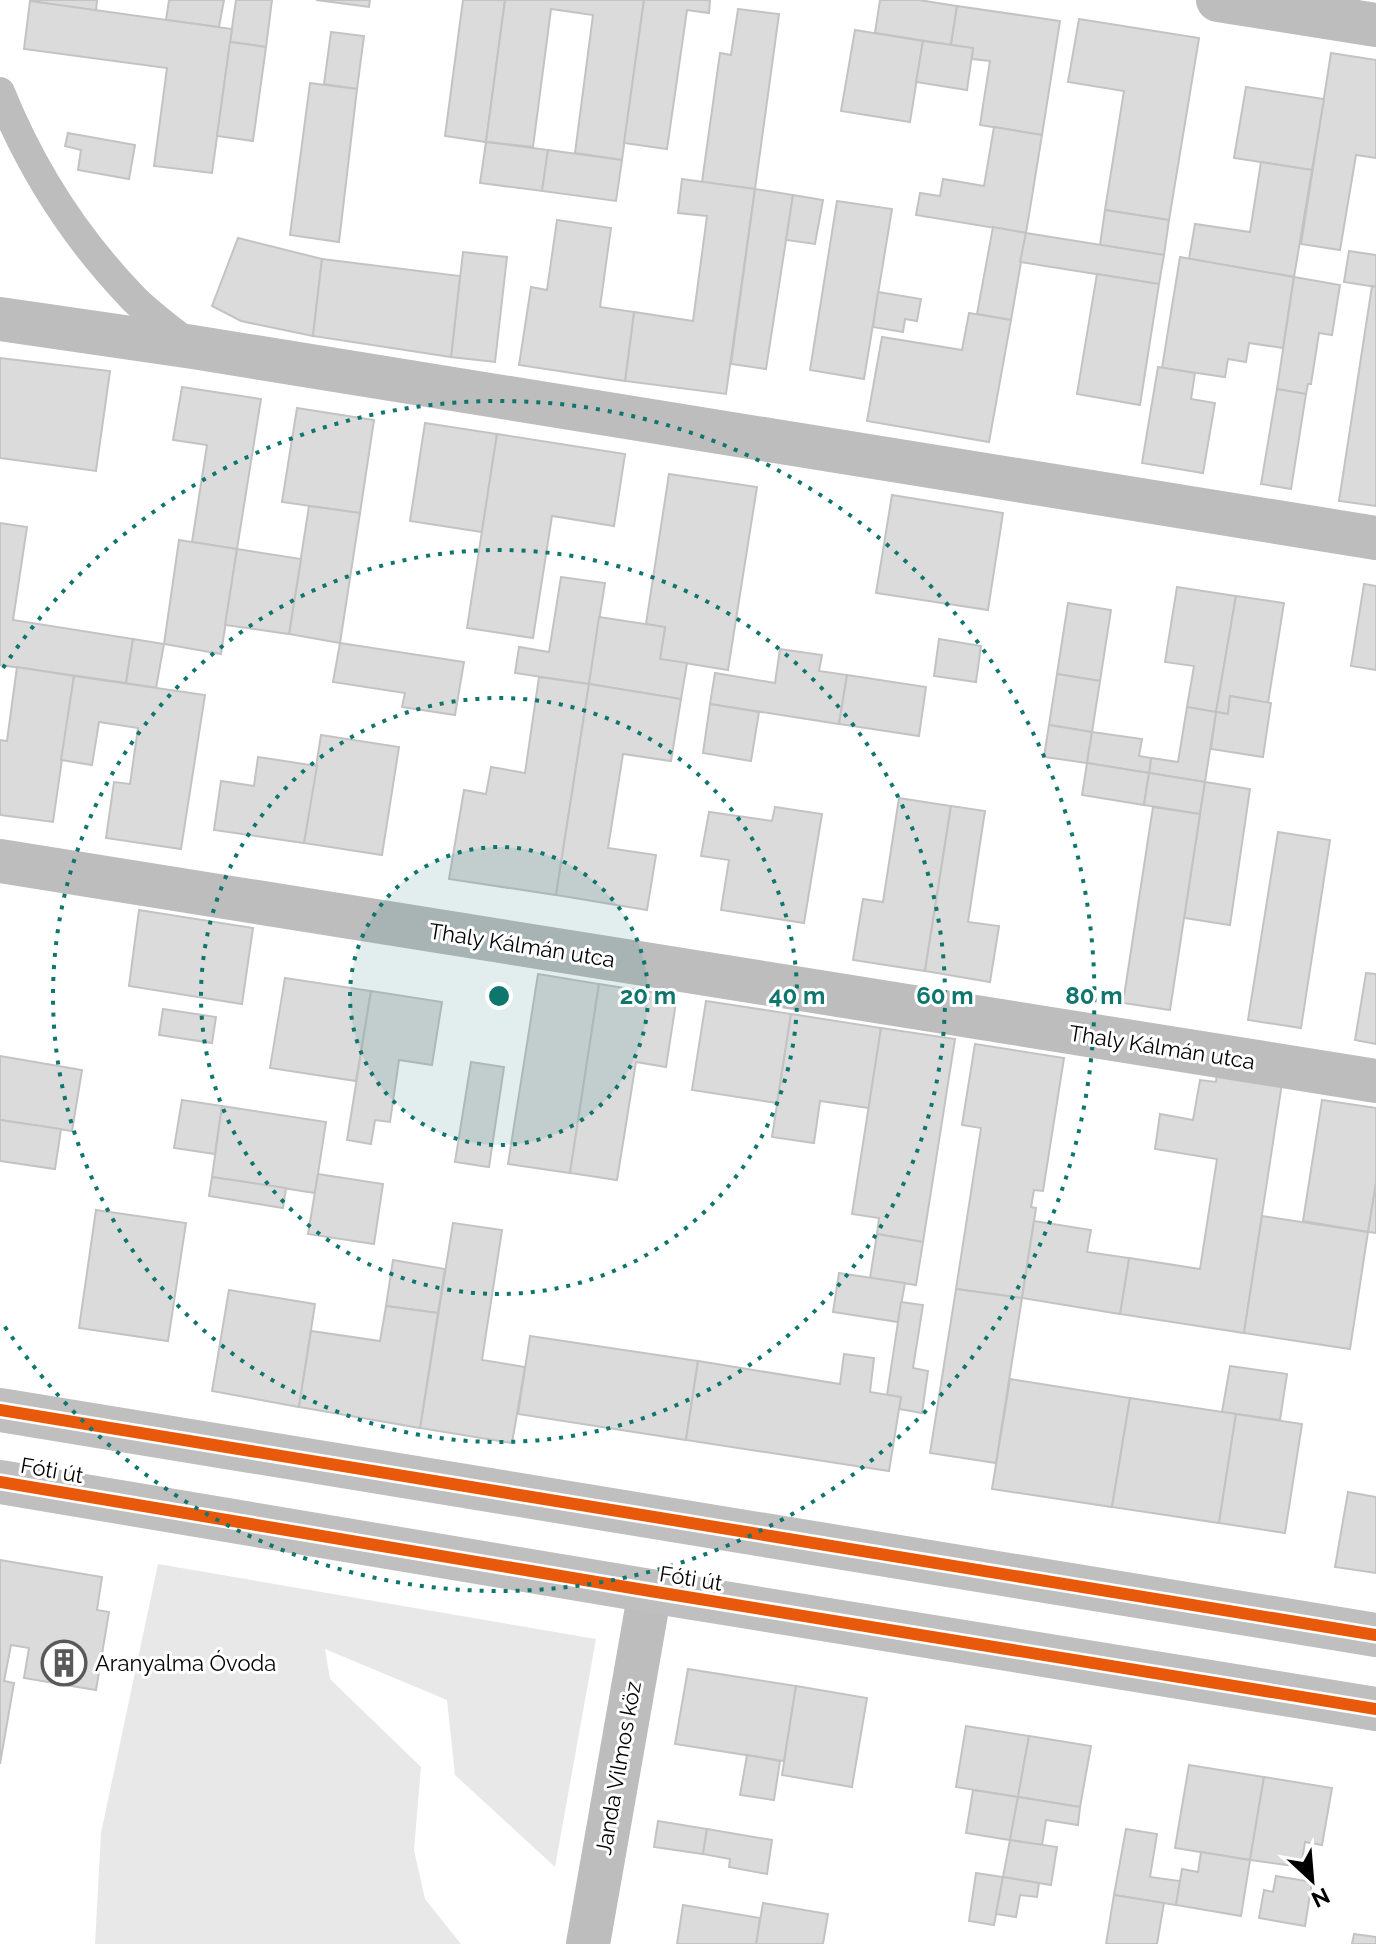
<svg xmlns="http://www.w3.org/2000/svg" width="1376" height="1944" font-family="Raleway,sans-serif">
<style>
.green{fill:#e8e8e8}
.building{fill:#dbdbdb;stroke:#c3c3c3;stroke-width:2}
.lines{fill:none;stroke-linecap:round;stroke-linejoin:round}
.lane{stroke:#bdbdbd;stroke-width:30}
.street{stroke:#bdbdbd;stroke-width:44}
.secondary{stroke:#bfbfbf;stroke-width:44}
.cycleway-casing{stroke:#fff;stroke-width:17}
.cycleway{stroke:#e8590c;stroke-width:12}
.ring{fill:none;stroke:#0f766e;stroke-width:4;stroke-dasharray:4 8}
.labels{text-anchor:middle;stroke-width:6;stroke-linejoin:round;paint-order:stroke}
.street-label{font-size:22px;fill:#000;stroke:#fff}
.poi-label{font-size:22px;fill:#000;stroke:#fff;text-anchor:start}
.centre{fill:#0f766e;stroke:#fff;stroke-width:4}
.ring-label{font-size:24px;text-anchor:middle;font-weight:bold;fill:#0f766e;stroke:#fff;stroke-width:6;stroke-linejoin:round;paint-order:stroke}
</style>
<rect width="100%" height="100%" fill="#fff"/>
<!-- green -->
<path class="green" d="M158,1564L596,1639L555,1867L455,1775L447,1700L325,1649L330,1679L421,1767L414,1850L425,1899L461,1944H95L101,1833Z"/>
<!-- building -->
<g class="building">
<path d="M30,0H97L96,11L30,1Z"/>
<path d="M169,0H224L219,27L166,20Z"/>
<path d="M236,0H272L266,47L230,42Z"/>
<path d="M316,0H370L369,7Z"/>
<path d="M463,0H505L486,142L445,136Z"/>
<path d="M505,0H644L622,160L575,153L593,15L551,9L533,147L486,142Z"/>
<path d="M644,0H710L709,13L687,10L667,149L624,143Z"/>
<path d="M880,0H919L957,6L951,45L875,33Z"/>
<path d="M30,1L232,29L212,173L154,166L167,68L24,49Z"/>
<path d="M957,6L1060,21L1042,135L980,125L990,61L972,59L973,48L951,45Z"/>
<path d="M738,9L779,14L755,189L702,182L720,53L731,55Z"/>
<path d="M1079,19L1199,38L1169,220L1105,210L1124,91L1068,82Z"/>
<path d="M855,30L923,41L910,122L841,111Z"/>
<path d="M331,32L364,36L357,89L324,84Z"/>
<path d="M923,41L973,48L967,90L916,82Z"/>
<path d="M230,42L266,47L253,141L217,136Z"/>
<path d="M1331,53L1376,60V158L1356,155L1340,250L1301,244Z"/>
<path d="M310,83L357,89L339,242L290,235Z"/>
<path d="M1246,87L1324,99L1312,170L1234,158Z"/>
<path d="M994,127L1042,135L1026,233L916,215L920,193L940,196L943,179L984,186Z"/>
<path d="M68,133L135,145L129,179L78,170L81,150L65,146Z"/>
<path d="M486,142L548,150L542,191L480,183Z"/>
<path d="M548,150L622,160L616,201L542,191Z"/>
<path d="M1261,162L1312,170L1294,277L1189,259L1195,224L1250,232Z"/>
<path d="M682,179L755,189L726,394L625,381L634,312L693,321L707,216L678,213Z"/>
<path d="M755,189L793,195L766,369L731,364Z"/>
<path d="M793,195L823,200L815,244L786,240Z"/>
<path d="M837,201L892,209L864,379L810,370Z"/>
<path d="M1105,210L1169,220L1164,255L1100,245Z"/>
<path d="M557,220L611,228L600,307L634,312L625,381L519,365L531,287L547,290Z"/>
<path d="M993,227L1026,233L1011,320L977,314Z"/>
<path d="M1026,233L1164,255L1159,284L1020,262Z"/>
<path d="M238,238L322,259L313,336L241,321L212,306Z"/>
<path d="M1349,251L1376,255V287L1344,282Z"/>
<path d="M463,252L507,257L495,362L451,357Z"/>
<path d="M1180,257L1294,277L1283,348L1249,343L1246,362L1228,359L1225,377L1162,368Z"/>
<path d="M322,259L460,276L451,357L313,336Z"/>
<path d="M1097,274L1159,284L1140,405L1077,394Z"/>
<path d="M1294,277L1340,285L1332,335L1319,333L1311,384H1308L1306,394L1277,389Z"/>
<path d="M1372,286L1376,287V506L1339,501Z"/>
<path d="M878,292L921,299L917,321L905,319L903,332L873,327Z"/>
<path d="M969,313L1011,320L989,442L867,421L882,337L962,350Z"/>
<path d="M0,358L110,371L96,471L0,458Z"/>
<path d="M1158,367L1195,373L1191,399L1215,403L1203,473L1142,463Z"/>
<path d="M182,387L261,399L237,549L192,542L207,445L173,440Z"/>
<path d="M1277,389L1306,394L1291,489L1261,484Z"/>
<path d="M297,408L374,420L360,513L282,502Z"/>
<path d="M425,423L497,434L482,532L410,521Z"/>
<path d="M497,434L625,454L614,526L552,516L533,638L467,628Z"/>
<path d="M669,474L757,487L728,670L660,659L665,627L646,624Z"/>
<path d="M892,495L1003,513L988,610L876,593Z"/>
<path d="M309,506L360,513L340,643L289,634Z"/>
<path d="M0,523L27,527L13,620L133,639L126,683L0,665Z"/>
<path d="M179,540L237,549L221,654L164,644Z"/>
<path d="M237,549L301,559L289,634L225,625Z"/>
<path d="M561,577L605,583L589,684L515,673L519,647L549,652Z"/>
<path d="M1364,584L1376,586V670L1351,666Z"/>
<path d="M1177,587L1236,596L1216,712L1187,707L1194,666L1165,662Z"/>
<path d="M1236,596L1284,603L1268,703L1230,696L1228,714L1216,712Z"/>
<path d="M1068,603L1111,610L1100,681L1057,674Z"/>
<path d="M599,617L665,627L660,659L687,663L681,699L589,684Z"/>
<path d="M133,639L164,644L156,688L126,683Z"/>
<path d="M939,639L981,646L976,682L934,676Z"/>
<path d="M340,643L464,662L455,715L402,707L405,693L333,682Z"/>
<path d="M780,649L822,655L819,671L847,675L839,724L710,704L715,673L775,683Z"/>
<path d="M17,667L74,676L53,822L0,815V740L7,741Z"/>
<path d="M1057,674L1100,681L1092,732L1049,725Z"/>
<path d="M847,675L926,687L919,736L839,724Z"/>
<path d="M74,676L205,695L181,849L106,838L114,782L130,784L138,728L99,722L92,765L61,760Z"/>
<path d="M539,677L589,684L556,895L449,879L464,790L486,794L491,767L525,773Z"/>
<path d="M589,684L681,699L671,761L623,754L608,848L656,855L647,910L556,895Z"/>
<path d="M1230,696L1271,703L1263,757L1211,749L1216,712L1228,714Z"/>
<path d="M710,704L759,712L751,761L703,753Z"/>
<path d="M1187,707L1216,712L1205,782L1149,773L1151,758L1178,762Z"/>
<path d="M1049,725L1092,732L1087,763L1044,757Z"/>
<path d="M1092,732L1142,739L1139,756L1151,758L1149,773L1087,763Z"/>
<path d="M321,735L399,747L382,855L304,843Z"/>
<path d="M258,757L317,766L304,843L214,830L221,781L254,786Z"/>
<path d="M1087,763L1149,773L1144,805L1082,795Z"/>
<path d="M1149,773L1205,782L1200,814L1144,805Z"/>
<path d="M1205,782L1250,789L1230,925L1184,918Z"/>
<path d="M899,798L951,806L925,971L853,960L863,899L883,902Z"/>
<path d="M951,806L985,811L968,922L999,926L990,982L925,971Z"/>
<path d="M775,807L822,814L804,923L721,910L729,860L701,856L709,812L772,821Z"/>
<path d="M1153,807L1200,814L1170,1010L1123,1003Z"/>
<path d="M1278,832L1330,840L1301,1028L1248,1020Z"/>
<path d="M139,910L253,928L242,1004L129,986Z"/>
<path d="M1366,973L1376,974V1044L1355,1040Z"/>
<path d="M538,974L599,984L570,1173L508,1164Z"/>
<path d="M285,978L371,991L356,1081L270,1068Z"/>
<path d="M599,984L677,996L666,1067L636,1062L617,1180L570,1173Z"/>
<path d="M371,991L442,1002L432,1065L399,1060L390,1122L375,1120L371,1144L347,1140Z"/>
<path d="M706,1001L791,1014L777,1103L692,1090Z"/>
<path d="M163,1009L216,1017L212,1043L159,1035Z"/>
<path d="M791,1014L881,1028L869,1108L820,1101L814,1143L772,1137Z"/>
<path d="M881,1028L955,1039L923,1242L877,1234L879,1218L852,1214Z"/>
<path d="M975,1044L1064,1058L1043,1191L1034,1190L1031,1207L1036,1208L1022,1298L956,1289L981,1128L962,1125Z"/>
<path d="M0,1056L82,1070L72,1131L0,1120Z"/>
<path d="M471,1062L504,1067L489,1167L455,1162Z"/>
<path d="M1217,1073L1282,1083L1244,1333L1120,1314L1129,1258L1200,1269L1217,1159L1155,1149L1160,1114L1193,1120L1200,1080L1216,1082Z"/>
<path d="M182,1100L222,1106L215,1154L174,1148Z"/>
<path d="M1322,1100L1376,1108V1183L1368,1232L1303,1221Z"/>
<path d="M222,1106L326,1122L315,1193L212,1177Z"/>
<path d="M0,1120L61,1129L55,1169L0,1161Z"/>
<path d="M318,1174L383,1184L374,1244L308,1234Z"/>
<path d="M212,1177L286,1188L283,1208L209,1196Z"/>
<path d="M1376,1183V1233L1368,1232Z"/>
<path d="M96,1210L186,1223L168,1341L79,1328Z"/>
<path d="M1262,1216L1368,1232L1350,1349L1244,1333Z"/>
<path d="M1034,1221L1091,1230L1087,1252L1129,1258L1120,1314L1022,1298Z"/>
<path d="M453,1223L502,1230L482,1360L525,1367L512,1443L420,1428Z"/>
<path d="M877,1234L923,1242L916,1285L870,1278Z"/>
<path d="M393,1260L445,1269L438,1313L386,1306Z"/>
<path d="M839,1273L905,1283L898,1322L833,1312Z"/>
<path d="M956,1289L1022,1298L996,1463L930,1453Z"/>
<path d="M229,1290L315,1304L299,1407L212,1391Z"/>
<path d="M901,1302L923,1305L913,1368L928,1371L922,1413L899,1409L901,1397L887,1395Z"/>
<path d="M386,1306L438,1313L420,1428L299,1407L311,1331L380,1341Z"/>
<path d="M530,1336L698,1361L686,1440L518,1414Z"/>
<path d="M844,1354L874,1358L870,1392L901,1397L889,1471L686,1440L698,1361L840,1384Z"/>
<path d="M1230,1366L1287,1374L1280,1420L1222,1412Z"/>
<path d="M1010,1379L1130,1398L1112,1507L992,1489Z"/>
<path d="M1130,1398L1236,1414L1219,1523L1112,1507Z"/>
<path d="M1236,1414L1302,1424L1285,1533L1219,1523Z"/>
<path d="M1348,1492L1376,1497V1573L1335,1567Z"/>
<path d="M0,1560L102,1577L97,1610L109,1612L96,1690L24,1678L29,1648L11,1645L4,1681L14,1683L0,1764Z"/>
<path d="M688,1669L796,1686L784,1761L675,1744Z"/>
<path d="M796,1686L867,1698L852,1787L782,1775Z"/>
<path d="M966,1726L1029,1736L1018,1797L956,1787Z"/>
<path d="M1029,1736L1091,1746L1080,1807L1018,1797Z"/>
<path d="M747,1755L780,1761L774,1800L740,1795Z"/>
<path d="M1189,1765L1264,1777L1250,1860L1175,1848Z"/>
<path d="M1264,1777L1332,1788L1322,1845L1305,1842L1301,1867L1250,1860Z"/>
<path d="M973,1790L1018,1797L1010,1840L966,1833Z"/>
<path d="M1018,1797L1080,1807L1078,1825L1046,1820L1042,1845L1010,1840Z"/>
<path d="M658,1821L707,1829L703,1854L654,1847Z"/>
<path d="M707,1829L772,1840L767,1874L729,1867L730,1859L703,1854Z"/>
<path d="M1126,1829L1157,1834L1150,1877L1180,1881L1176,1905L1114,1895Z"/>
<path d="M1010,1840L1057,1847L1051,1885L1003,1877Z"/>
<path d="M1201,1852L1250,1860L1241,1916L1176,1905L1182,1869L1198,1872Z"/>
<path d="M976,1873L1003,1877L994,1925L969,1921Z"/>
<path d="M1276,1876L1312,1882L1305,1926L1259,1918L1264,1890L1273,1892Z"/>
<path d="M1003,1877L1039,1883L1037,1897L1020,1895L1016,1917L996,1914Z"/>
<path d="M1114,1895L1164,1903L1157,1944H1106Z"/>
<path d="M763,1903L828,1914L823,1944H756Z"/>
<path d="M683,1905L760,1918L756,1944H677Z"/>
<path d="M1354,1934L1376,1937V1944H1352Z"/>
</g>
<g class="lines">
<!-- lane -->
<path class="lane" d="M0,92C31,169 76,239 134,299C151,316 172,331 191,346"/>
<!-- street -->
<g class="street">
<path d="M1218,0L1376,25"/>
<path d="M0,319L193,347L1376,538"/>
<path d="M0,861L1376,1081"/>
<path d="M588,1944L650,1591"/>
</g>
<!-- secondary -->
<g class="secondary">
<path d="M0,1410L1376,1635"/>
<path d="M0,1482L650,1591L1376,1709"/>
</g>
<!-- cycleway casing -->
<g class="cycleway-casing">
<g id="cycleway">
<path d="M0,1410L1376,1635"/>
<path d="M0,1482L650,1591L1376,1709"/>
</g>
</g>
<!-- cycleway -->
<use href="#cycleway" class="cycleway"/>
</g>
<!-- distance rings -->
<circle cx="499" cy="996" r="149" fill="#0f766e" fill-opacity=".12"/>
<g class="ring">
<circle cx="499" cy="996" r="149"/>
<circle cx="499" cy="996" r="298"/>
<circle cx="499" cy="996" r="446"/>
<path d="M3 668A595 595 0 1 1 3 1324"/>
</g>
<!-- icons -->
<defs>
<g id="building-ring" transform="scale(2.3)"><circle r="9.5" fill="#fff" stroke="#595959" stroke-width="1.5"/><path d="M-4-6H4V6H1V3H-1V6H-4ZM-2.5-4.3h1.7v1.8h-1.7ZM.8-4.3h1.7v1.8H.8ZM-2.5-1h1.7V.8h-1.7ZM.8-1h1.7V.8H.8Z" fill="#595959"/></g>
</defs>
<g fill-rule="evenodd">
<use href="#building-ring" x="64" y="1663"/>
</g>
<g class="labels">
<!-- street labels -->
<g class="street-label">
<text transform="translate(522 945) rotate(9)" y="8">Thaly Kálmán utca</text>
<text transform="translate(1162 1047) rotate(9)" y="8">Thaly Kálmán utca</text>
<text transform="translate(52 1470) rotate(10)" y="8">Fóti út</text>
<text transform="translate(691 1578) rotate(9)" y="8">Fóti út</text>
<text transform="translate(618 1768) rotate(-80)" y="8">Janda Vilmos köz</text>
</g>
<!-- poi labels -->
<g class="poi-label">
<text x="95" y="1671">Aranyalma Óvoda</text>
</g>
</g>
<circle cx="499" cy="996" r="12" class="centre"/>
<g class="ring-label">
<text x="648" y="1004">20 m</text>
<text x="797" y="1004">40 m</text>
<text x="945" y="1004">60 m</text>
<text x="1094" y="1004">80 m</text>
</g>
<!-- north arrow -->
<g transform="translate(1312 1880) rotate(154)" stroke="#ffffff" stroke-width="6" paint-order="stroke">
<path d="M0-6L14 30L0 20L-14 30Z" fill="#000000"/>
<text y="-12" font-size="22" font-weight="bold" text-anchor="middle" fill="#000000">N</text>
</g>
</svg>
